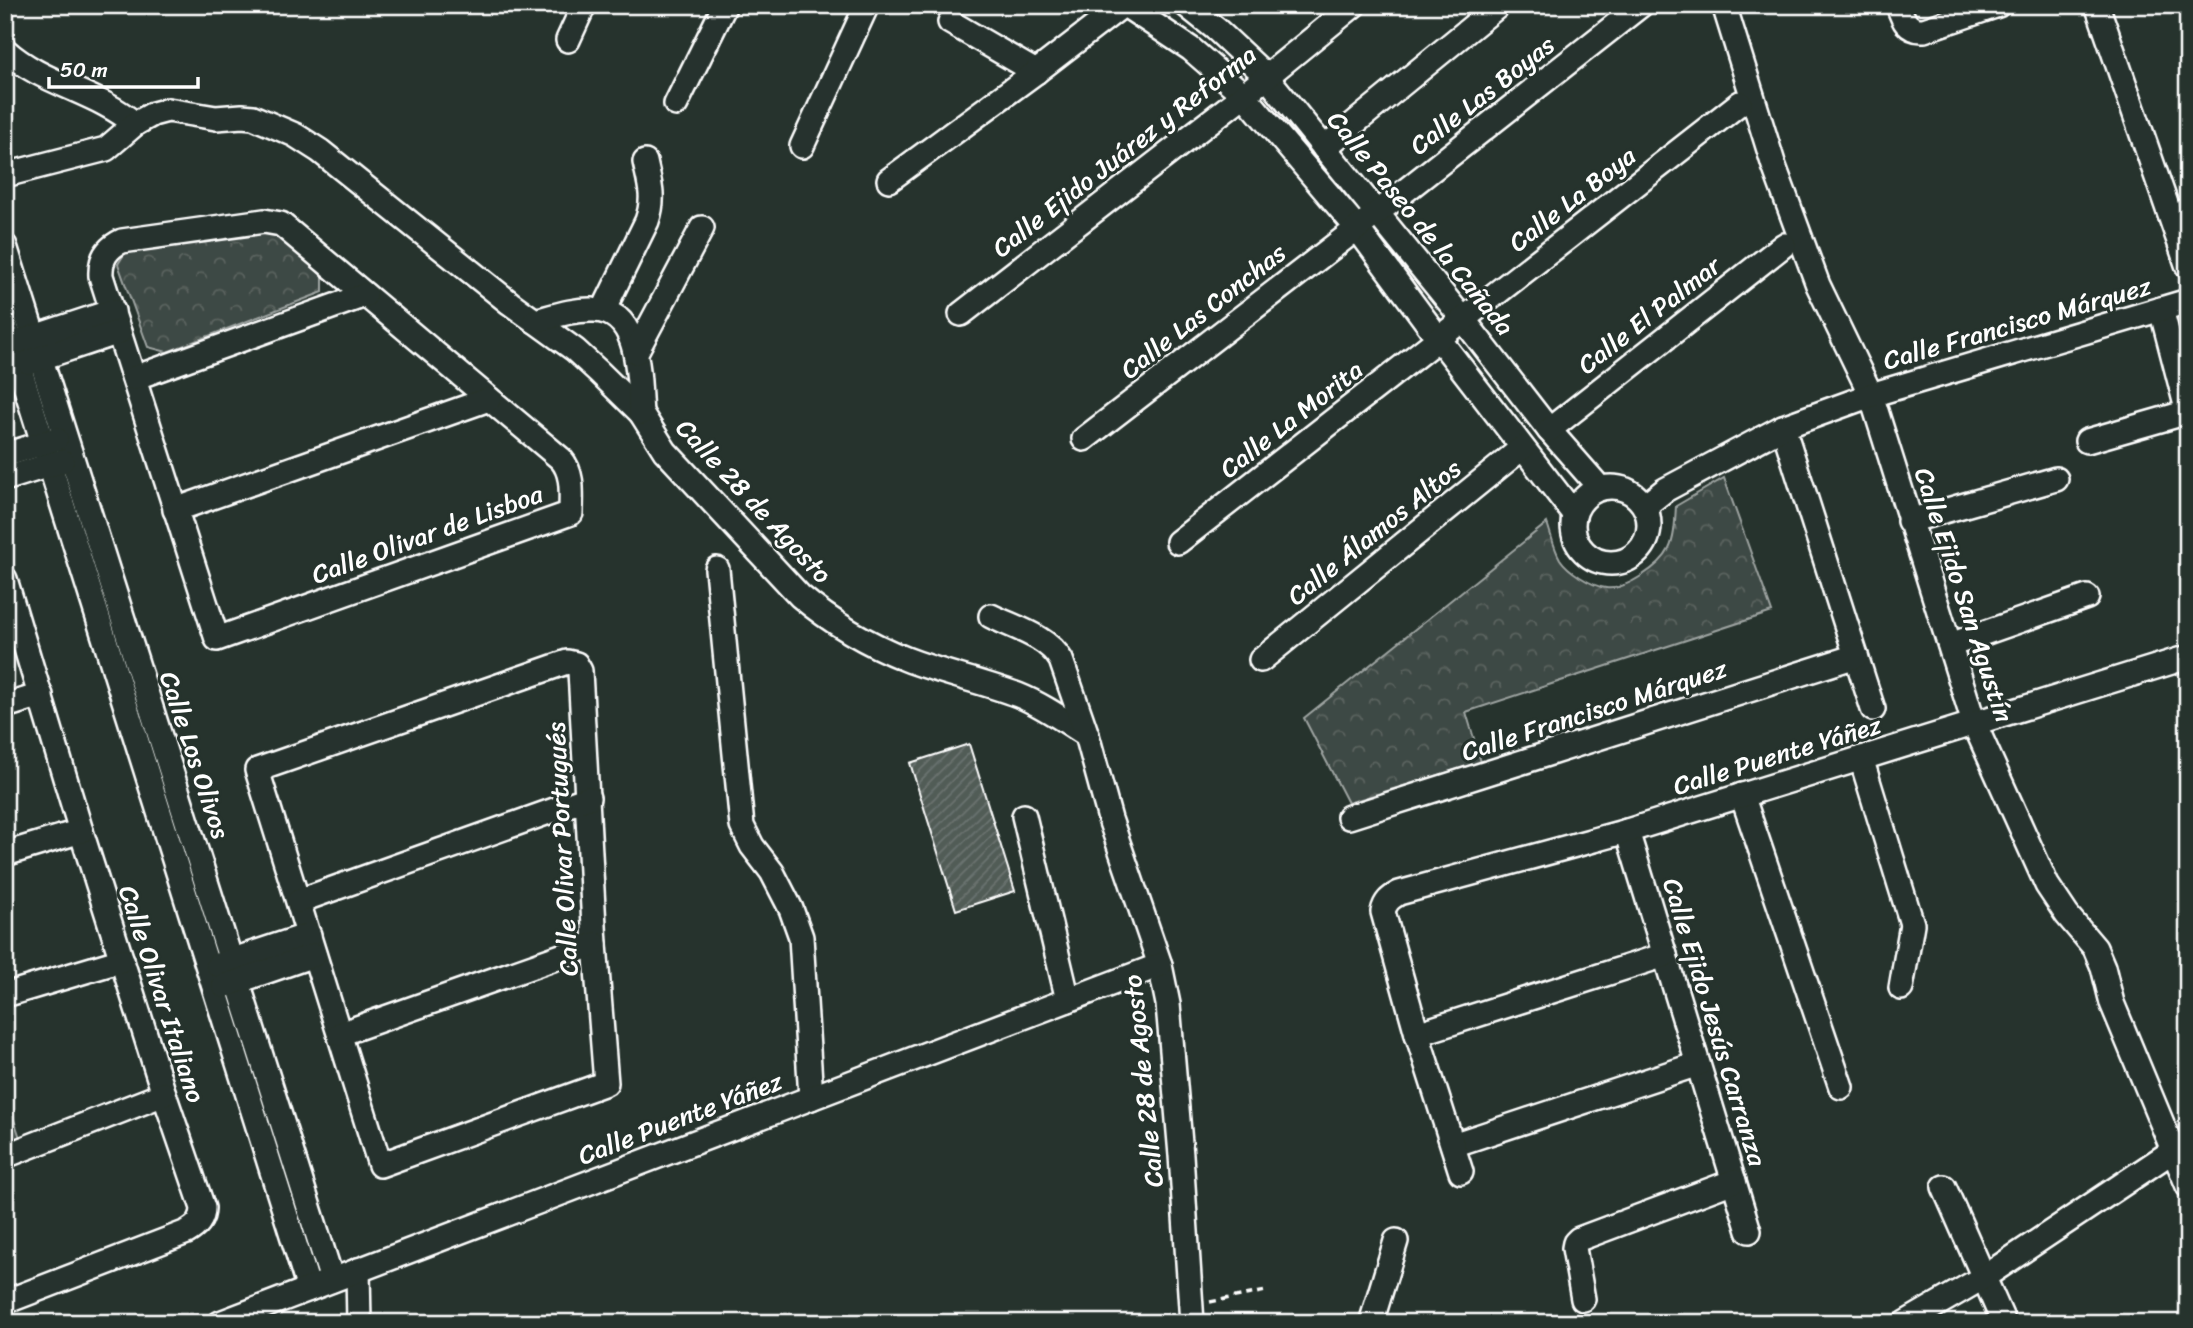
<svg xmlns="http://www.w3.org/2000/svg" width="2193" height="1328" font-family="Sriracha,sans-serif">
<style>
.park{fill:url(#park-crowns);stroke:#9ea4a2;stroke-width:2}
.building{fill:url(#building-hatch);stroke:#fff;stroke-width:2}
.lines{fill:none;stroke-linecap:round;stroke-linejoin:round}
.minor-casing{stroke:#fff;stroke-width:28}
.path{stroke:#fff;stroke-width:3.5;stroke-dasharray:7 5;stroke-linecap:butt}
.minor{stroke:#26332d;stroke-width:23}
.labels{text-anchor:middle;stroke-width:6;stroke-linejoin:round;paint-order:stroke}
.street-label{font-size:26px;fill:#fff;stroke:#26332d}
</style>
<defs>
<pattern id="park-crowns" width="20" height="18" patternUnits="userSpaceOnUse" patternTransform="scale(1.75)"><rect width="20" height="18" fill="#3e4944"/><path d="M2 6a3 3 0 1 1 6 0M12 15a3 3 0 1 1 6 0" fill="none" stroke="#5b6460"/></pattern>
<pattern id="building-hatch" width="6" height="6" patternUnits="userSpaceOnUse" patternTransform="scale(1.75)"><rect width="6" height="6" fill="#515c57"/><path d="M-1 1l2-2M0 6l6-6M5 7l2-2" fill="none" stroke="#6b7470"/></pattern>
</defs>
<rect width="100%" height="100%" fill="#26332d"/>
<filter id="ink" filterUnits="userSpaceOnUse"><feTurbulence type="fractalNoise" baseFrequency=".0143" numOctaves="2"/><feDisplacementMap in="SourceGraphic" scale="14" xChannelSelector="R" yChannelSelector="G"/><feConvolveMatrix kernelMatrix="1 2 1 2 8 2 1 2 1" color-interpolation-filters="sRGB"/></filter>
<g filter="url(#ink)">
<!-- park -->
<g class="park">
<path d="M267,229L282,235L323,277V292L167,352L148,347L118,264L128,248Z"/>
<path d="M1724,478L1772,612L1466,712L1481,762L1348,803L1304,718L1547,523C1551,534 1554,549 1560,559C1568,571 1591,586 1606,588C1624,591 1661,566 1669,549C1675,537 1675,520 1676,506Z"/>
<path d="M5,1092L20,1138L5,1142Z"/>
</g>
<!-- building -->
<path class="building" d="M969,744L1015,891L956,910L910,763Z"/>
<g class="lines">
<!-- minor casing -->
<g class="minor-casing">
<g id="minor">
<path d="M1125,5L1191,49L1244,95L1357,228L1439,339L1574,514"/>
<path d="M1186,5L1216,29L1266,76L1463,319L1549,430L1600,488"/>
<path d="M1724,5L1774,166L1818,285L1871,395L1974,723L2047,885L2067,915L2095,948L2103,967L2112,1003L2188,1186"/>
<path d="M1898,5C1903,20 1907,31 1924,30L1998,5"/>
<path d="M2097,5L2188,267"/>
<path d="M950,22L1036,72"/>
<path d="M568,40L584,5"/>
<path d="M5,50C42,84 96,91 135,124"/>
<path d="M676,104L725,5"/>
<path d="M802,146L867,5"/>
<path d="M1324,148L1499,5"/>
<path d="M5,175L106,149L135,124L153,114L168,110L216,118L242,116L253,117L295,135L320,151L510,303L575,350L599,372L641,413L665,451L800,596C831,622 868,644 906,659C942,673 981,681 1018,695C1043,705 1065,721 1087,735L1110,819L1160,965L1168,1004L1181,1155L1192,1323"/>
<path d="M889,180L1036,72L1123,5"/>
<path d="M264,221L281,224L561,459C574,474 571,494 571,513L217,639L101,276C100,259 107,248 122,241Z"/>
<path d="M5,246L332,1280"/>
<path d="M603,311L647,221C655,198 650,185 645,162"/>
<path d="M961,314L1244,95L1354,5"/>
<path d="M535,321C554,316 574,309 594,310C642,311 638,380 641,413"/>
<path d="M5,322L309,1289"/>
<path d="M22,341L113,311"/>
<path d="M636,352L702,228"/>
<path d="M29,362L119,332"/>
<path d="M134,378L365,295"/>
<path d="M1783,427L1873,709"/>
<path d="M1549,430L1784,245"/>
<path d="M1084,439L1377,213L1641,5"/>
<path d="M2087,441L2181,414L2187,409L2161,309"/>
<path d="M5,455L56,439"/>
<path d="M5,479L62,461"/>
<circle cx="1611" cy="525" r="38"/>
<path d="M1645,506L1665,490L1783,427L1871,395L2188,301"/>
<path d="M175,510L489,399"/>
<path d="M1909,521L2056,479"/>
<path d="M1178,542L1740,103"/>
<path d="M717,569L742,826L752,846L772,872L791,909L801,937L811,1098"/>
<path d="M5,579L81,831L164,1094L203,1208C203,1220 197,1226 187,1232L5,1302"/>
<path d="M991,616C1015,628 1047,636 1061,660L1087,735"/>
<path d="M1950,645L2087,597"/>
<path d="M1261,660L1522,448"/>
<path d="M567,662L576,664L580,671L595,944L606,1083L380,1165L257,770Z"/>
<path d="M5,706L41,695"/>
<path d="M1861,758L1912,924L1901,988"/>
<path d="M1742,795L1841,1087"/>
<path d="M1024,816L1068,1000"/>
<path d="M1349,817L1856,656"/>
<path d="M1627,831L1749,1231"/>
<path d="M5,854L81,831"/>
<path d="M299,901L588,798"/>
<path d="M218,965L309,935"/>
<path d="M224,986L314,955"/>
<path d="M5,995L122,960"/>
<path d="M340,1034L595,944"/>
<path d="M1417,1034L1665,955"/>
<path d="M1453,1145L1698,1064"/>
<path d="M5,1156L164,1094"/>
<path d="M1461,1172L1417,1034L1383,912C1385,902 1390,898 1399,893L1627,831L2188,657"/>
<path d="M1944,1187L2004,1323"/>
<path d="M358,1270L359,1323"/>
<path d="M1583,1299L1574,1248L1575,1243L1579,1239L1734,1181"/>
<path d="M220,1323L1160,965"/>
<path d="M1371,1323L1396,1241"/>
<path d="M1905,1323L1984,1277L2174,1150"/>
</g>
</g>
<!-- path -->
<path class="path" d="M1210,1302L1266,1291"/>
<!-- minor -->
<use href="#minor" class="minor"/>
</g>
</g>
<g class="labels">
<!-- street labels -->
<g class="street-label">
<text transform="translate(1482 95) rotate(-38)" y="9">Calle Las Boyas</text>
<text transform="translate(1124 151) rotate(-38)" y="9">Calle Ejido Juárez y Reforma</text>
<text transform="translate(1572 199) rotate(-38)" y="9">Calle La Boya</text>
<text transform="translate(1421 223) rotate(51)" y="9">Calle Paseo de la Cañada</text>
<text transform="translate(1203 311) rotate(-38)" y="9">Calle Las Conchas</text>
<text transform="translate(1649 315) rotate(-38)" y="9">Calle El Palmar</text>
<text transform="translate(2017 323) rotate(-16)" y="9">Calle Francisco Márquez</text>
<text transform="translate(1291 419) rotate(-38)" y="9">Calle La Morita</text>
<text transform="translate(754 501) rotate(47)" y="9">Calle 28 de Agosto</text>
<text transform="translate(1374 532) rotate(-39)" y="9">Calle Álamos Altos</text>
<text transform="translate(427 534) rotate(-20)" y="9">Calle Olivar de Lisboa</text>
<text transform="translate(1964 595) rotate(72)" y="9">Calle Ejido San Agustín</text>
<text transform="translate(1594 710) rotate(-18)" y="9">Calle Francisco Márquez</text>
<text transform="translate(195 755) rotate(72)" y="9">Calle Los Olivos</text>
<text transform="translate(1777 755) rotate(-17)" y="9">Calle Puente Yáñez</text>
<text transform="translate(562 849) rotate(-93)" y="9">Calle Olivar Portugués</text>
<text transform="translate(162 994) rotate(72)" y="9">Calle Olivar Italiano</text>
<text transform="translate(1715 1022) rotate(73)" y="9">Calle Ejido Jesús Carranza</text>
<text transform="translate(1143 1081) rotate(-96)" y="9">Calle 28 de Agosto</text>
<text transform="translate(680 1118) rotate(-21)" y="9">Calle Puente Yáñez</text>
</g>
</g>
<!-- margin -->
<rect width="2193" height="1328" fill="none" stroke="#26332d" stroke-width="28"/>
<rect x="14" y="14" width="2165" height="1300" fill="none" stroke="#fff" stroke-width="2.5" filter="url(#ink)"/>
<!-- scale -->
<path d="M49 77v10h149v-10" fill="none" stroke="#ffffff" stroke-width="3.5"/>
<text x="60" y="77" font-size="21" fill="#ffffff" stroke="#26332d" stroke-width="5" paint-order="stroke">50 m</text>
</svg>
